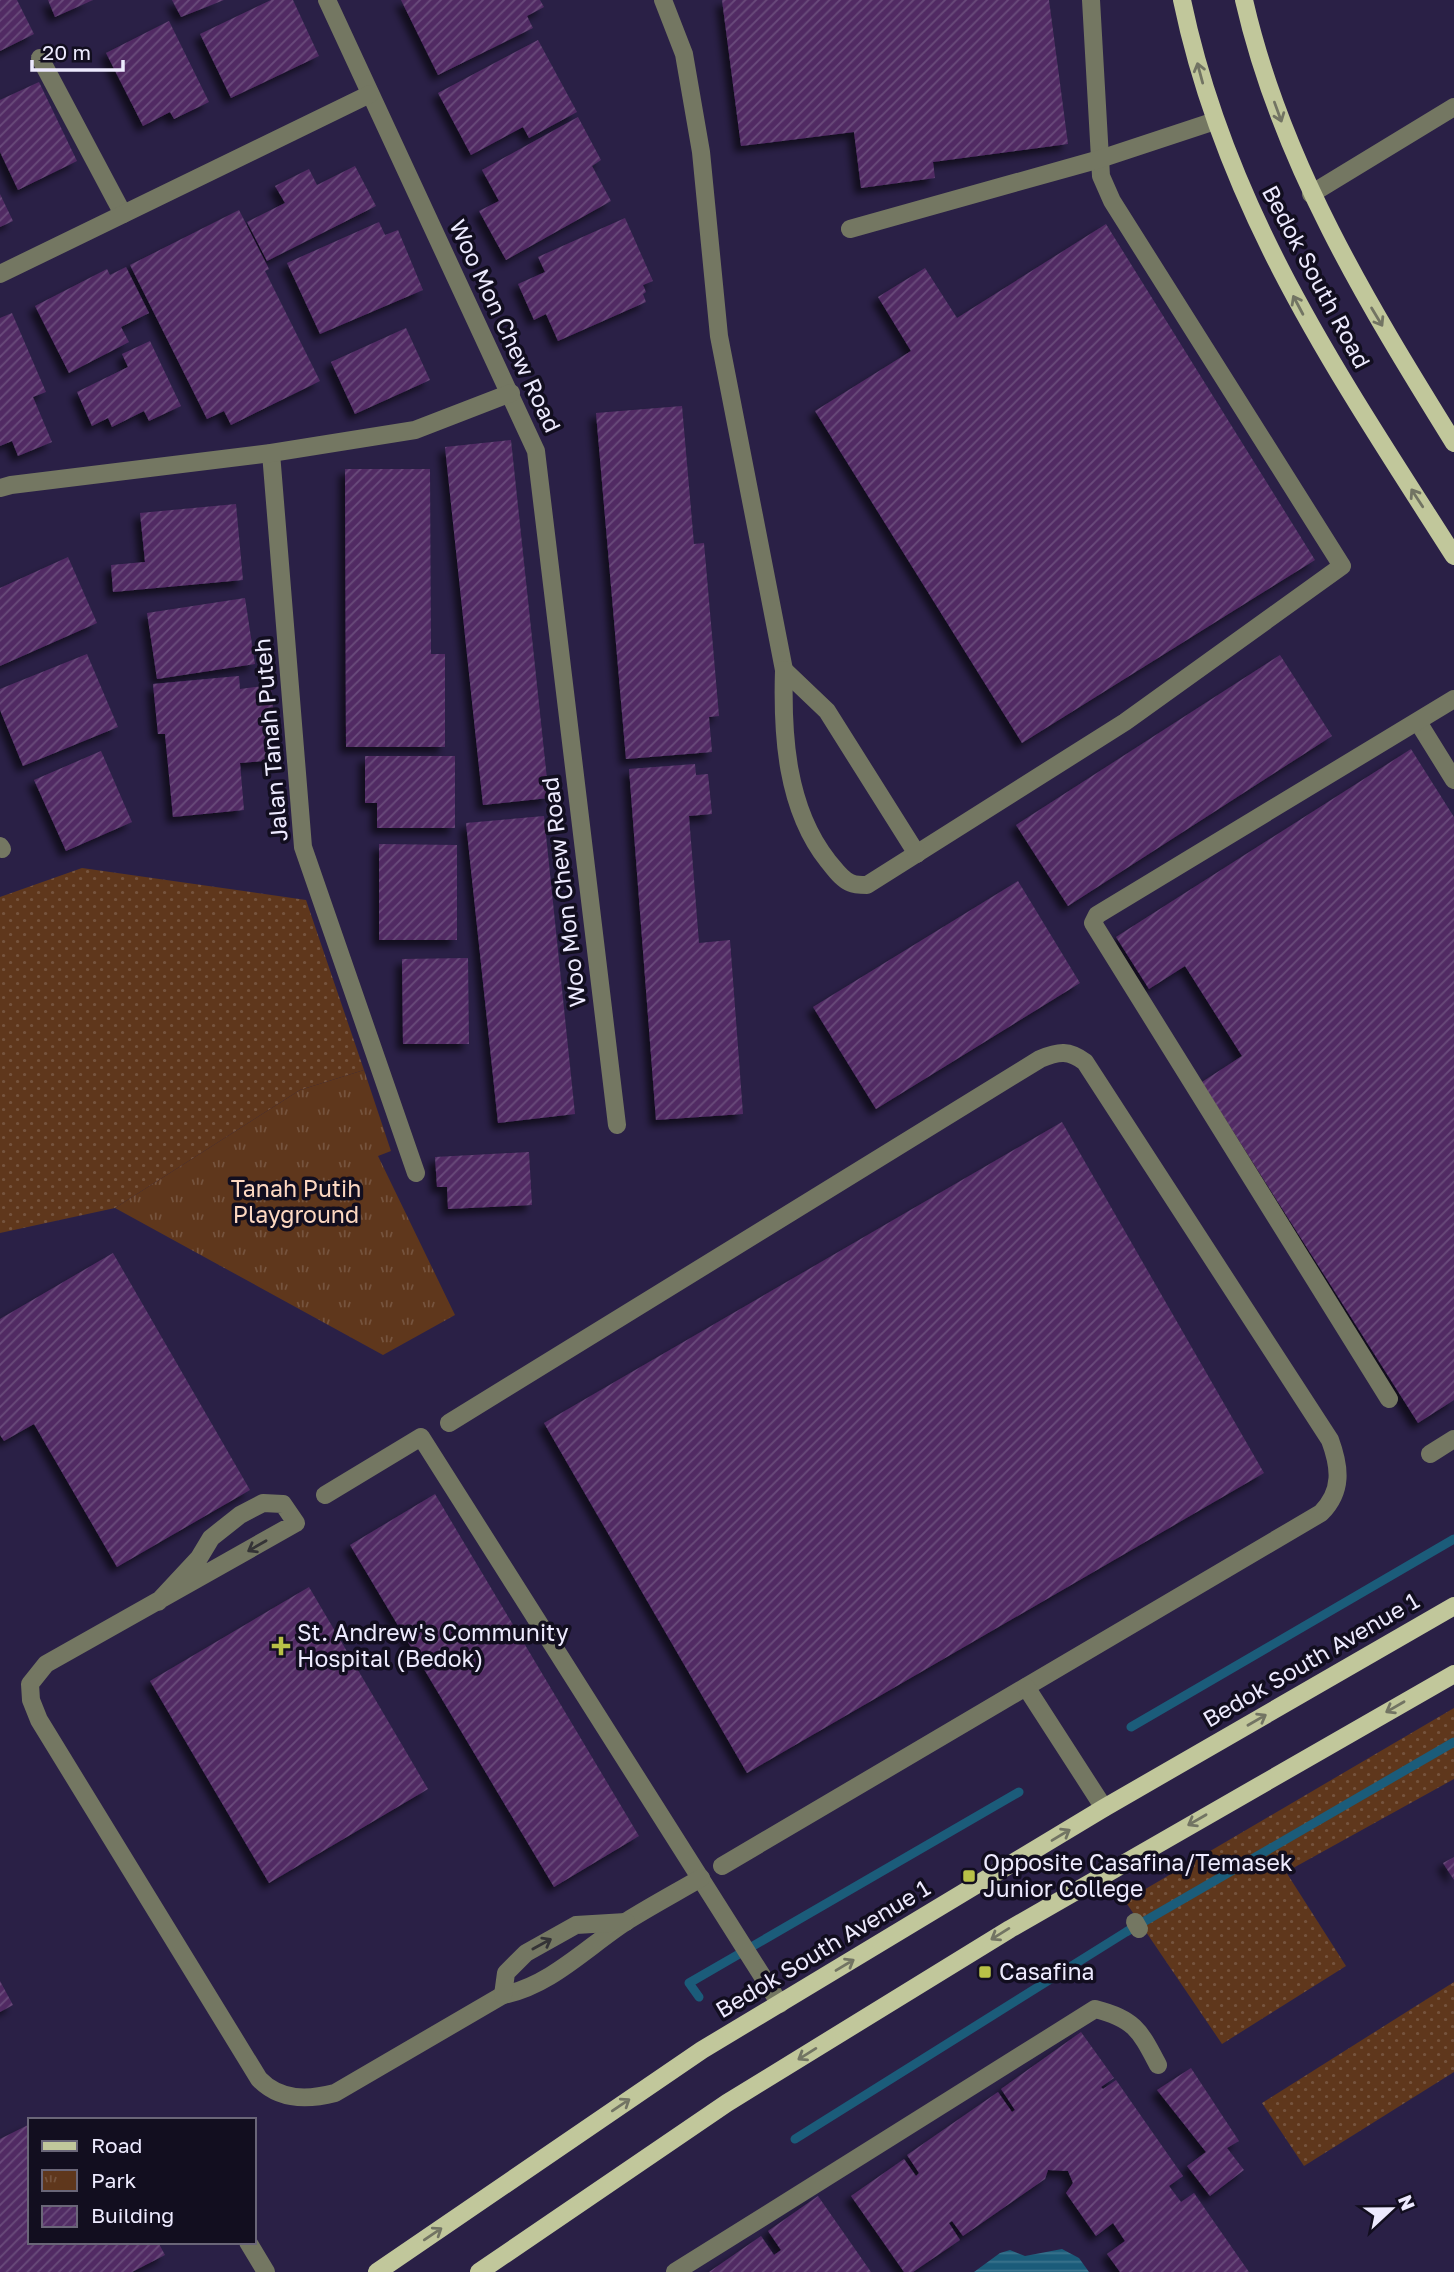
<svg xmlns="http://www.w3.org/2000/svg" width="1454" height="2272" font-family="'Golos Text',sans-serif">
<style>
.grass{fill:url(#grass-dots)}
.park{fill:url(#park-tufts)}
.water{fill:url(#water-rules)}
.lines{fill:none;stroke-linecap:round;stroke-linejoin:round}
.stream{stroke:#1b5c7a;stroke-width:9}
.building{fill:url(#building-hatch);filter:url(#shadow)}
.minor{stroke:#747762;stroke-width:18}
.major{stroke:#c1c79b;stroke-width:18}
.oneway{stroke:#727463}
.oneway2{stroke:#343336}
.poi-dot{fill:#b8c147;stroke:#120e1f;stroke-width:2.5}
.labels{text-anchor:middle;stroke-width:7;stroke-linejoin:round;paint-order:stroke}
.street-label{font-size:23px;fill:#edeafe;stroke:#120e1f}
.park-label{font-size:23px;fill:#fdd8c1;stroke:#120e1f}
.poi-label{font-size:23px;fill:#edeafe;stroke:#120e1f;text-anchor:start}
</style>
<defs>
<pattern id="grass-dots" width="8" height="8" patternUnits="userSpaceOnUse" patternTransform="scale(1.75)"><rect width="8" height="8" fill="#5f371c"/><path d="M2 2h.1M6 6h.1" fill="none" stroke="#76543e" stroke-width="1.8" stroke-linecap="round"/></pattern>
<pattern id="park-tufts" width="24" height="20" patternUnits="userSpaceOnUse" patternTransform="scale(1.75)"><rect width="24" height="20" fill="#5f371c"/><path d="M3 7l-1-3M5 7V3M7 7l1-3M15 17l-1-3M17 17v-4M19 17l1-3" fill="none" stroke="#76543e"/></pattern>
<pattern id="water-rules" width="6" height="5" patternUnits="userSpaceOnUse" patternTransform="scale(1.75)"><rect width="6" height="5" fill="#1b5c7a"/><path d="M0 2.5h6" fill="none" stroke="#3c748e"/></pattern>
<pattern id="building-hatch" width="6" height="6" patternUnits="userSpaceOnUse" patternTransform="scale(1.75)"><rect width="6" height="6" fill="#512c64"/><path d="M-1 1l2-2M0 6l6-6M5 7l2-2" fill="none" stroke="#6a4b7b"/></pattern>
<filter id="shadow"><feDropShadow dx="-6" dy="6" stdDeviation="3.5" flood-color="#0009"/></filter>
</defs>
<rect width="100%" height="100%" fill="#2a2046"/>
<!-- grass -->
<g class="grass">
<path d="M82,868L306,900L364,1070L300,1090L115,1208L0,1233V897Z"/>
<path d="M1454,1708V1779L1286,1872L1346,1966L1222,2044L1125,1901Z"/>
<path d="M1454,1982V2072L1304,2166L1262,2103Z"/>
</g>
<!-- park -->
<path class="park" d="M364,1070L391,1151L378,1156L455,1315L383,1355L115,1208L300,1090Z"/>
<!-- water -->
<path class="water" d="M1062,2249L1079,2258L1089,2272H974L1000,2253L1010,2250L1025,2256Z"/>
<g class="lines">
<!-- stream -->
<g class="stream">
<path d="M1131,1727L1454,1539"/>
<path d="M699,1997L689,1983L1019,1792"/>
<path d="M795,2139L1126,1932L1454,1742"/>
</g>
</g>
<!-- building -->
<g class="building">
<path d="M0,0H17L34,34L0,51Z"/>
<path d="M48,0H93L55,17Z"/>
<path d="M172,0H224L181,17Z"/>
<path d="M271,0H293L319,56L231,98L200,34Z"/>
<path d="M401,0H540L544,7L527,16L533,28L438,75Z"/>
<path d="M722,0H1049L1068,144L933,162L935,178L861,188L854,132L741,146Z"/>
<path d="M169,21L209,102L174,119L170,112L143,126L106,53Z"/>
<path d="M538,40L577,112L529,138L523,127L471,155L438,93Z"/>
<path d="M39,82L77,161L18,190L0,152V100Z"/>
<path d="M578,117L601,160L592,166L611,201L506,260L479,211L499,201L482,170Z"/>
<path d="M355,166L376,206L267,261L247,222L285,203L275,186L309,169L317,185Z"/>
<path d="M0,194L13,221L0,227Z"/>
<path d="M239,210L269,269L265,271L320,381L231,425L224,411L207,419L130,265Z"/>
<path d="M625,218L653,281L643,285L646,292L643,294L646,302L558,341L546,314L534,320L518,284L545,272L538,257Z"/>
<path d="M379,222L385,235L398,230L423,290L320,334L287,263Z"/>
<path d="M1106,224L1315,560L1022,743L815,411L911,351L878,297L925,268L957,318Z"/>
<path d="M126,267L149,313L121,327L129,342L69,373L35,306L107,269L110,275Z"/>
<path d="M12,313L46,392L33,397L52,442L18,456L12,441L0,446V318Z"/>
<path d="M406,328L430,380L355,414L331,362Z"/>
<path d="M150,341L181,406L149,421L144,411L112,427L108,418L92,426L77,392L128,367L122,354Z"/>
<path d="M682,406L694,544L704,543L719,716L709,717L712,752L626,759L596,413Z"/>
<path d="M511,440L549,798L483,805L445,447Z"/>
<path d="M345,469H430L431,654H445V747H346Z"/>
<path d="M236,504L243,580L113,592L111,565L145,562L140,513Z"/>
<path d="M68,557L97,623L0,666V588Z"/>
<path d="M245,598L255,664L157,679L147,613Z"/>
<path d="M87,654L118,727L23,766L0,710V689Z"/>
<path d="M1280,655L1332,736L1068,906L1016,825Z"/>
<path d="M239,676L240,689L271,685L278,760L240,763L244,810L173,817L165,734H158L153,684Z"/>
<path d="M1411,749L1454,817V1400L1418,1423L1202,1082L1242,1056L1185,966L1149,989L1116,937Z"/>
<path d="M101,751L132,822L66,851L34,780Z"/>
<path d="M365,756H455V828H377V803H365Z"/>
<path d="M695,764L696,775L708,774L712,814L689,816L699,943L730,940L743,1114L656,1120L629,769Z"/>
<path d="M544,816L575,1114L498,1123L466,823Z"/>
<path d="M379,844L457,845V940H379Z"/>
<path d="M1018,881L1080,983L876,1109L813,1007Z"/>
<path d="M468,958L469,1044H403L402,959Z"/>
<path d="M1062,1122L1264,1473L747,1773L544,1423Z"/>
<path d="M529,1152L532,1205L448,1209L447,1187H437L435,1157Z"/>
<path d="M113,1253L250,1490L117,1567L34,1424L4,1441L0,1435V1319Z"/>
<path d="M435,1494L639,1836L554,1887L350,1545Z"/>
<path d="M309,1587L428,1789L269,1883L150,1681Z"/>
<path d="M1454,1857V1880L1443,1863Z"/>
<path d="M0,1981L13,2005L0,2012Z"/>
<path d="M1081,2032L1114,2078L1101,2087L1103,2089L1116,2080L1183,2176L1169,2186L1181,2202L1194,2193L1249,2272H1120L1107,2254L1125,2241L1113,2223L1096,2236L1066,2193L1073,2183L1068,2171L1048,2170L1045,2179L963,2236L952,2221L949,2223L960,2240L913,2272H904L851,2196L904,2159L916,2176L919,2173L907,2155L998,2092L1012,2112L1015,2110L1001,2089Z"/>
<path d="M1191,2068L1239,2141L1227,2148L1244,2170L1210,2196L1187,2166L1206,2152L1157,2090Z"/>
<path d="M30,2124V2242H158L165,2255L132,2272H0V2139Z"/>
<path d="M818,2196L871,2272H709L761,2236L774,2255L781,2250L768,2231Z"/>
</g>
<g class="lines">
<!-- minor -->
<g class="minor">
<path d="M327,0L536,451L617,1125"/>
<path d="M663,0L684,54L701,152L719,336L784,670C782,734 786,808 828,861C834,868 842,880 851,883C855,885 863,885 867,885L1125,722L1342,566L1112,201L1101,176L1091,0"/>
<path d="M40,58L123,214"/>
<path d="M1311,194L1454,107"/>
<path d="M850,229L1100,159L1215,121"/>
<path d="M0,274L370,94"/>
<path d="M271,453L303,847L416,1173"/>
<path d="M0,488L11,485L271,453L415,430L511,393"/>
<path d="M784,670L827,711L917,854"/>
<path d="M1418,722L1454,780"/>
<path d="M0,846L2,849"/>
<path d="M1389,1399L1093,923L1097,915L1454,699"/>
<path d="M449,1423L1040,1059C1059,1051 1069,1050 1085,1062L1330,1440C1340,1467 1343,1491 1321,1513L722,1866"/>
<path d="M1430,1454L1454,1439"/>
<path d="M325,1495L421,1437L780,2004"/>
<path d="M158,1602L199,1558L211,1538L240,1515L263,1503L283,1504L296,1523L46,1664L30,1684L31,1700L39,1720L259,2079C280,2101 308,2100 335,2093L503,1995C550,1986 587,1947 627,1921C651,1906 677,1892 701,1878"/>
<path d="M1026,1687L1104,1808"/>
<path d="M1135,1922L1139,1929"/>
<path d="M503,1995L506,1973L526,1953L576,1925L626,1922"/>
<path d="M248,2242L266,2272"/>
<path d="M675,2272L1095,2009C1135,2019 1140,2031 1158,2065"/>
</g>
<!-- major -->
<g class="major">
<path d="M1182,0C1226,212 1340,377 1454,556"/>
<path d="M1244,0C1281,162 1367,303 1454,443"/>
<path d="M377,2272L702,2050L1104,1808L1454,1606"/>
<path d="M479,2272L727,2103L1010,1929L1454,1674"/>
</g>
</g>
<!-- one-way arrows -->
<defs><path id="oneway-shaft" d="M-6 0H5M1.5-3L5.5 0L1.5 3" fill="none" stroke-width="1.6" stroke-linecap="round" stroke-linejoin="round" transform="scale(1.75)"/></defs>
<g class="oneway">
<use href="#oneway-shaft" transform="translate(1200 73) rotate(-105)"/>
<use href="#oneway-shaft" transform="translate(1278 112) rotate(70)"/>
<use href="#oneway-shaft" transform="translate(1298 305) rotate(-118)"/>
<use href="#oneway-shaft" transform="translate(1377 317) rotate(59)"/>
<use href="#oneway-shaft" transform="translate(1417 498) rotate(-123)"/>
<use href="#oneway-shaft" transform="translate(1395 1707) rotate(150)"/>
<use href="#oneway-shaft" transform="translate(1257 1720) rotate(-30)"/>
<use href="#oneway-shaft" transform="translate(1197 1820) rotate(150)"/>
<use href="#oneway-shaft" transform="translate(1061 1835) rotate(-31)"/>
<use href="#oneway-shaft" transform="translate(1000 1934) rotate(148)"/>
<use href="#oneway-shaft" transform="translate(845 1965) rotate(-31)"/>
<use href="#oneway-shaft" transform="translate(807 2054) rotate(148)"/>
<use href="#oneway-shaft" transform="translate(621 2105) rotate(-34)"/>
<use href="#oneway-shaft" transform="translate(433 2234) rotate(-34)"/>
</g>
<g class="oneway2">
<use href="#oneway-shaft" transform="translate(257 1546) rotate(150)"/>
<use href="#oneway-shaft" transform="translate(542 1944) rotate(-29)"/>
</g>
<!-- markers -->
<g class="poi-dot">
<path d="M277.5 1635.5h7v7h7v7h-7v7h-7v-7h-7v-7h7z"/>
<rect x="962" y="1869" width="14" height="14" rx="3.5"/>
<rect x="978" y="1965" width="14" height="14" rx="3.5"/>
</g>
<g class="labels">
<!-- street labels -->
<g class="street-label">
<text transform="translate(1316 277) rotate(62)" y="8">Bedok South Road</text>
<text transform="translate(505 326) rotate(65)" y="8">Woo Mon Chew Road</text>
<text transform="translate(271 740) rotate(-95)" y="8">Jalan Tanah Puteh</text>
<text transform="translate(564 892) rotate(-97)" y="8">Woo Mon Chew Road</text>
<text transform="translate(1311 1660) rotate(-30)" y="8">Bedok South Avenue 1</text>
<text transform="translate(823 1949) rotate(-31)" y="8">Bedok South Avenue 1</text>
</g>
<!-- park labels -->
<g class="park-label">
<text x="296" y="1197">Tanah Putih<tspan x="296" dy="26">Playground</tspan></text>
</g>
<!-- poi labels -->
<g class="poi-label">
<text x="297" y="1641">St. Andrew's Community<tspan x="297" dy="26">Hospital (Bedok)</tspan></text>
<text x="983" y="1871">Opposite Casafina/Temasek<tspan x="983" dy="26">Junior College</tspan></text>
<text x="999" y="1980">Casafina</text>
</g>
</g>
<!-- legend -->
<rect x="28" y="2118" width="228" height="126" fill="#120e1f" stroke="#6a6678" stroke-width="2"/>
<rect x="42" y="2141" width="35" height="10" fill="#c1c79b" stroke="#6a6678" stroke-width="2"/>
<text x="91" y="2153" font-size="21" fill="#edeafe">Road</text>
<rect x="42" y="2170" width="35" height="21" fill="url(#park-tufts)" stroke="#6a6678" stroke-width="2"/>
<text x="91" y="2188" font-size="21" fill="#edeafe">Park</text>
<rect x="42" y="2206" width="35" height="21" fill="url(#building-hatch)" stroke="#6a6678" stroke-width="2"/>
<text x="91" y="2223" font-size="21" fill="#edeafe">Building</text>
<!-- north arrow -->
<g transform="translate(1391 2209) rotate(68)" stroke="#120e1f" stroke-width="5" paint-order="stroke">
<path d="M0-5L12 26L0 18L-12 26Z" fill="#edeafe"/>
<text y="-10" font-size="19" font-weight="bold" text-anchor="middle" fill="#edeafe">N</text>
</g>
<!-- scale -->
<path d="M32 60v10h91v-10" fill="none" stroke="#edeafe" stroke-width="3.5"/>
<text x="42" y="60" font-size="21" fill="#edeafe" stroke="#120e1f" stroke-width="5" paint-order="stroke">20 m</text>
</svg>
